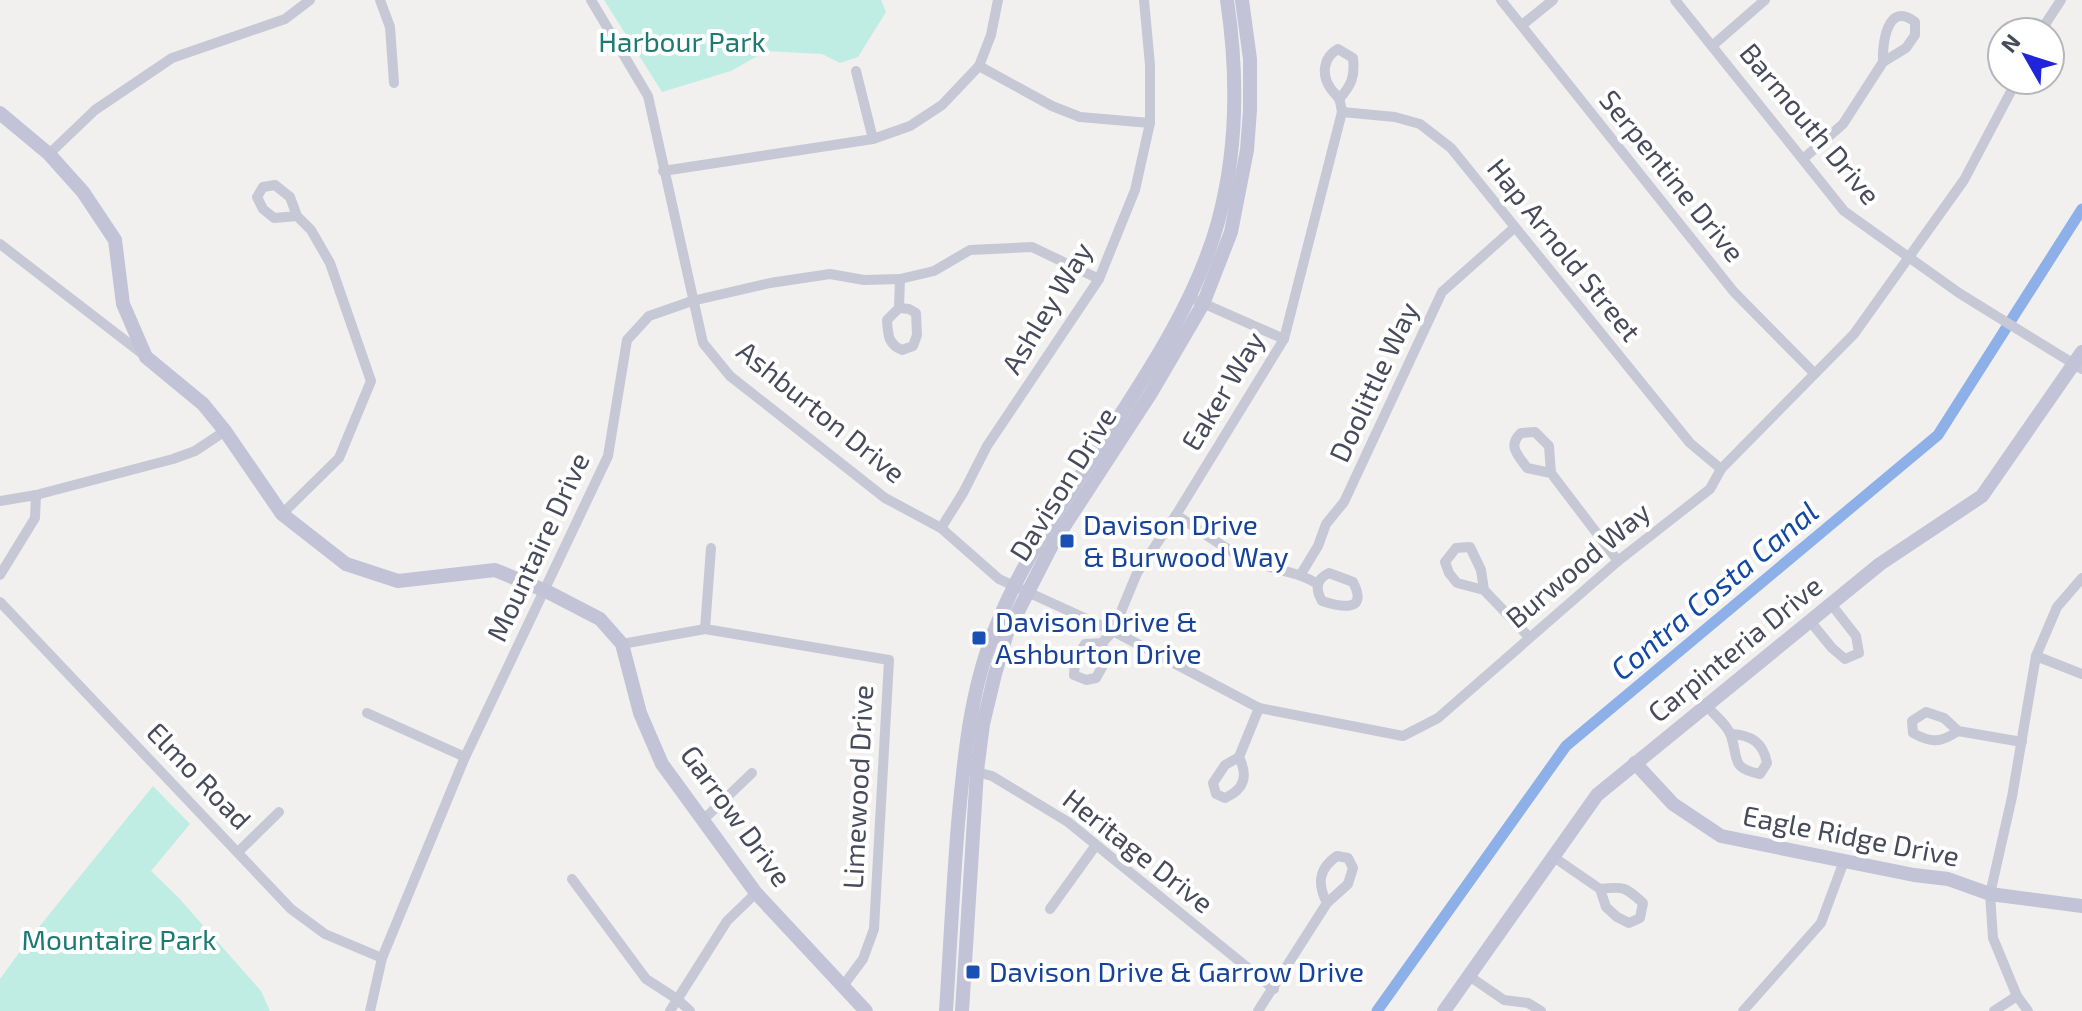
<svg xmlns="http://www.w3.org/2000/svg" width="2082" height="1011" font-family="'Exo 2',sans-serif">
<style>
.green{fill:#bfede4}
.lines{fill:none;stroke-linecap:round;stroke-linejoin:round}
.canal{stroke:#8eb0e8;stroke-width:11}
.street{stroke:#c6c8d5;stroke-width:10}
.secondary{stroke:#c2c3d7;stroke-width:14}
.transit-dot{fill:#1a4fb4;stroke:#fff;stroke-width:3}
.labels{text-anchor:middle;stroke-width:8;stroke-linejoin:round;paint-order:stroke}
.park-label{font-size:28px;fill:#1b7a72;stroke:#fff}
.street-label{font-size:28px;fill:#474a5b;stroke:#fff}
.transit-label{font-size:28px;fill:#164399;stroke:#fff;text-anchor:start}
.water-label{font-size:30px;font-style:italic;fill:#1249a4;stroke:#fff}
</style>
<rect width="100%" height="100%" fill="#f1f0ef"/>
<!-- green -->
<g class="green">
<path d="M604,0H881L886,12L858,57L840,63L822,54L766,51L731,71L662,92Z"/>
<path d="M153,786L190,824L151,871L178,897L261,991L270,1011H0V979L26,943Z"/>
</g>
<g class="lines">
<!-- canal -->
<path class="canal" d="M1377,1011L1566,746L1938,435L2082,209"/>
<!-- street -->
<g class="street">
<path d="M380,0L390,27L394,83"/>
<path d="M591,0L648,96L703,343L730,376L885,498L941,528L999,579L1113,631L1259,708L1403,736L1438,718L1618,561L1710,489L1721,469L1854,334L1964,180L2017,80"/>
<path d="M1501,0L1734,292L1814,373"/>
<path d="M1675,0L1844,211L1959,293L2082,369"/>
<path d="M1522,25L1553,0"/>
<path d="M2040,32L2061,0"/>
<path d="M1712,46L1765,0"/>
<path d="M979,66L1052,106L1080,117L1150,123"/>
<path d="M856,71L873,139"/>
<path d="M1342,112L1395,117L1420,124L1451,148L1690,443L1721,469"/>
<path d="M49,154L95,110L172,58L285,19L310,0"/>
<path d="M1803,159L1843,124L1883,62L1906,48L1915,35V22C1887,0 1882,45 1883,62"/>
<path d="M663,171L873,139L910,126L942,105L979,66L991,35L998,0"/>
<path d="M0,244L144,355"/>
<path d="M1189,297L1284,339"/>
<path d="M899,308L909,309L916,313L917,335L913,346L902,350C888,344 888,335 887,320L899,308L900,279"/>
<path d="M1551,473L1527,468C1518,455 1507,446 1521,433L1535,432L1549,446L1551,473L1618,561"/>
<path d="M0,501L36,495L173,459L195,451L225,431"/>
<path d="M282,514L339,458L371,381L330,263L311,230L297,216L290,197L275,185L263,187L257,197L263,209L274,218L297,216"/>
<path d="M1176,515C1199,529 1222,548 1246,559C1271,570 1295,570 1318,584"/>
<path d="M941,528L963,493L987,446L1099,279L1135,190L1150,123V65L1144,0"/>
<path d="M1329,573L1353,582C1369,613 1340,607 1322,601C1315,589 1316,579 1329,573Z"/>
<path d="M1301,574L1318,546L1326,524L1344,502L1442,292L1514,228"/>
<path d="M0,575L35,518L36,495"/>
<path d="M1484,590L1481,570L1470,547L1456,548L1445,562L1449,573L1457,583L1484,590L1529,637"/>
<path d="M0,602L291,909L325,934L382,958"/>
<path d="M1810,621L1832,648L1845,659L1859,653L1856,636L1831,604"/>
<path d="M705,629L711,548"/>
<path d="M1102,643L1107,658L1096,678L1086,680L1074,675L1075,661L1085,644L1102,643L1113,631L1137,573L1176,515L1284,339L1342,112C1341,108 1341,103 1339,99C1337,95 1333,92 1331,89C1321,75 1323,57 1338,49L1353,58C1355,76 1352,85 1339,99"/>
<path d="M622,644L705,629L889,660L874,929L863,959L843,986"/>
<path d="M2036,656L2082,674"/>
<path d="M1706,705C1713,714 1728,725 1731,736C1739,759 1730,768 1760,774L1767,763C1763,742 1751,735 1731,734"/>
<path d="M367,713L465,757"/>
<path d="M1958,731C1941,743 1931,743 1913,733L1912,721L1926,712L1944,718L1958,731L2022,742"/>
<path d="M1239,757C1248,776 1245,789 1225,798L1216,794L1213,783L1225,765L1239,757L1259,708"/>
<path d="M973,771L992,776L1068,822L1274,989"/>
<path d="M703,820L752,773"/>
<path d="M238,852L279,812"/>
<path d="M1552,856L1600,889L1606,907L1617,917L1629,923L1640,918L1643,903C1625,887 1624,886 1600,889"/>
<path d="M572,879L646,979L677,999L690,1011"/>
<path d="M1050,909L1096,845"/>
<path d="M1469,976L1504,1000L1528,1003L1541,1011"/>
<path d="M370,1011L382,958L465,757L608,456L627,340L649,316L692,301L770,283L830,274L864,280L900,279L934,271L970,250L1032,247L1099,279"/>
<path d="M670,1011L727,921L756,893"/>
<path d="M1258,1011L1327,903L1348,884L1353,868L1348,858L1337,856C1318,869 1317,884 1327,903"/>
<path d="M1743,1011L1821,923L1844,861"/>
<path d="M1994,1011L2017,996"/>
<path d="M2028,1011L2017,996L1993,938L1990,894L2012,797L2036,656L2057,607L2082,578"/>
</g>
<!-- secondary -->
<g class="secondary">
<path d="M0,113L49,154L83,192L115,240L123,304L146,357L203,404L225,431L282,514L346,564L398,581L495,570L546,591L600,619L622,644L640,713L662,764L756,893L866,1011"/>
<path d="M1635,763L1673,804L1721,836L1914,875L1948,879L1990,894L2082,906"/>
<path d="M946,1011C950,949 953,886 958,824C964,758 970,691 995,629C1020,565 1059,508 1097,451C1143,380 1195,305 1218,222C1238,149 1238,74 1227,0"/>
<path d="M962,1011L977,771L983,724L995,674L1007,633L1052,545L1151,393L1203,304L1231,232L1247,150L1250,110V59L1242,0"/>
<path d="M1444,1011L1597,795L1880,564L1982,496L2082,352"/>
</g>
</g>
<!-- markers -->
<g class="transit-dot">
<rect x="1059" y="533" width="16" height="16" rx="4"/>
<rect x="971" y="630" width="16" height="16" rx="4"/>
<rect x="965" y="964" width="16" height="16" rx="4"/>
</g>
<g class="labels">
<!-- park labels -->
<g class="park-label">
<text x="682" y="52">Harbour Park</text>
<text x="119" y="950">Mountaire Park</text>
</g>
<!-- street labels -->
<g class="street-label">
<text transform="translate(1810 124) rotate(50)" y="10">Barmouth Drive</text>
<text transform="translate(1672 176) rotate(51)" y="10">Serpentine Drive</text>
<text transform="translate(1564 250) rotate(51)" y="10">Hap Arnold Street</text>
<text transform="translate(1047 308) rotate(-59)" y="10">Ashley Way</text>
<text transform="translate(1374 382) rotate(-65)" y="10">Doolittle Way</text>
<text transform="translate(1223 391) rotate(-59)" y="10">Eaker Way</text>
<text transform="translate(821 412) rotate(39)" y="10">Ashburton Drive</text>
<text transform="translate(1063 484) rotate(-58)" y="10">Davison Drive</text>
<text transform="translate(538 547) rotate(-65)" y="10">Mountaire Drive</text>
<text transform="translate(1578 565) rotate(-40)" y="10">Burwood Way</text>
<text transform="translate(1735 649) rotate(-39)" y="10">Carpinteria Drive</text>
<text transform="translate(199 776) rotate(46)" y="10">Elmo Road</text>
<text transform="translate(858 787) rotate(-87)" y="10">Limewood Drive</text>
<text transform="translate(736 816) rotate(54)" y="10">Garrow Drive</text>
<text transform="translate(1851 836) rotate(11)" y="10">Eagle Ridge Drive</text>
<text transform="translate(1138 851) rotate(38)" y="10">Heritage Drive</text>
</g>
<!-- transit labels -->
<g class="transit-label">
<text x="1083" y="535">Davison Drive<tspan x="1083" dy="32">&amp; Burwood Way</tspan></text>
<text x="995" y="632">Davison Drive &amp;<tspan x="995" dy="32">Ashburton Drive</tspan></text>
<text x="989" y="982">Davison Drive &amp; Garrow Drive</text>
</g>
<!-- water labels -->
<g class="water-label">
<text transform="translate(1715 591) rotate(-40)" y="10">Contra Costa Canal</text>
</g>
</g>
<!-- north arrow -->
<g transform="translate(2026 56) rotate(309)"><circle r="38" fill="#ffffff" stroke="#b5b7bd" stroke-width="2"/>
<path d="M0-6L14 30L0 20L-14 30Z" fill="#2025d9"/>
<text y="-12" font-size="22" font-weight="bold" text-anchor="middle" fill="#474a5b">N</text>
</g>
</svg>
